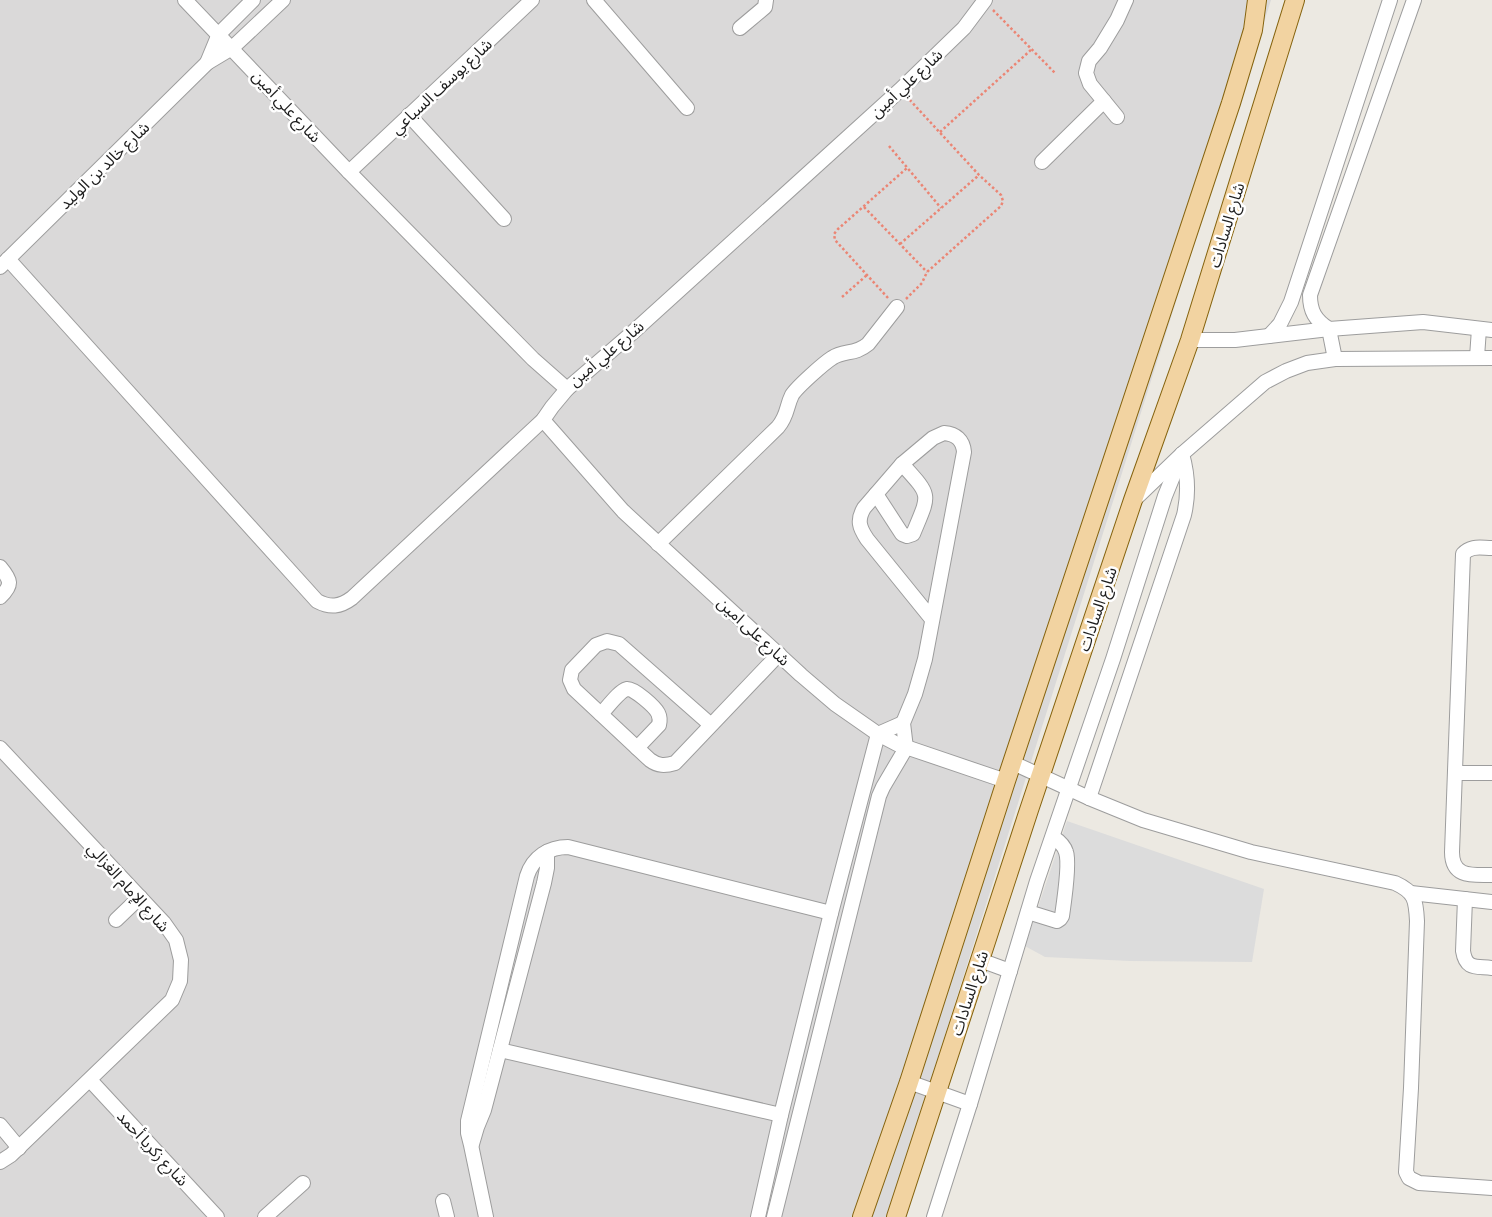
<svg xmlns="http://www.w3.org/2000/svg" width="1492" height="1217" font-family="'Source Sans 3','Noto Sans Arabic',sans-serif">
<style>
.residential{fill:#dad9d9}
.parking{fill:#dcdcdc}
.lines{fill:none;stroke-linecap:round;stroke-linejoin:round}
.minor-casing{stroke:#9d9d9d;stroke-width:16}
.major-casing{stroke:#85630e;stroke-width:20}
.path{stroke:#eb8574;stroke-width:2.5;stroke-dasharray:2.5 2.5;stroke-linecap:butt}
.minor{stroke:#fff;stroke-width:14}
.major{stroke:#f2d3a1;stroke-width:18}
.labels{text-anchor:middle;stroke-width:5;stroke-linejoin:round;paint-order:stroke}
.street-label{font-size:16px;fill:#1c1c1c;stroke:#fff}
</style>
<rect width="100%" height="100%" fill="#ece9e2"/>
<!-- residential -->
<path class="residential" d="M0,0H1271L921,1111L886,1217H0Z"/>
<!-- parking -->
<path class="parking" d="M1067,821L1264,889L1252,962L1130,961L1045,957L1025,946Z"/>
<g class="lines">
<!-- minor casing -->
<g class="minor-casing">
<g id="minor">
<path d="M185,0L349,172L533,359L567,389L632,333L900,90L964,28L985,0"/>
<path d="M594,0L687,108"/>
<path d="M740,28L765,7L766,0"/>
<path d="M207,63L219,34L253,0"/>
<path d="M409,115L504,219"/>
<path d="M1117,117L1090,84L1086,73L1089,61L1100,48L1117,20L1126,0"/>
<path d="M1042,162L1104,101"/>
<path d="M349,172L532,0"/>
<path d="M8,259L317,601C330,608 340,607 352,598L543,420L552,407L567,389"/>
<path d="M0,267L207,63L232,48L283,0"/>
<path d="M1269,336L1280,324L1291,302L1390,0"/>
<path d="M1190,340H1235L1329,329L1423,322L1492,330"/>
<path d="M1477,357L1479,329"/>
<path d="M1335,359L1329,329C1315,320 1310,311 1310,295L1414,0"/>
<path d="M543,420L623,511L801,675L835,704L878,734L897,744L1006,781"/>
<path d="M876,494L902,534L907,536L913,534C930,493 932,497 902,464"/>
<path d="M1134,500L1182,454L1265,382L1286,371L1307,363L1335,359L1492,358"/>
<path d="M658,544L778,427C788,415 786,407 792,395C797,387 824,363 832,358C844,350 855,355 868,344L897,307"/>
<path d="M1492,548C1481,548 1471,545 1463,554L1452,852C1452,878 1472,875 1492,875"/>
<path d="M0,567C11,580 13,585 0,597"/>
<path d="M601,714C607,708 619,691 627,689C634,688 655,707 658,713C660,717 660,721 659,725L637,748"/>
<path d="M711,725L619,644L607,641L596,645L572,670L570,680L574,689L650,760C658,766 665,766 675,763L779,654"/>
<path d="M0,748L164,923L176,940L181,960L180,981L172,1000L11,1155L0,1162"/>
<path d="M1013,763L1089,798L1143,820L1251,852L1395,883C1415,892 1416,900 1417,921L1411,1088L1406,1172L1409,1178L1419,1183L1492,1188"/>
<path d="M1455,773H1492"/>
<path d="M1089,798L1184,515C1189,494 1188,475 1182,454"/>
<path d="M1411,893L1492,902"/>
<path d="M1465,899L1463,951C1466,970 1476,966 1492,968"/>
<path d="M1028,912L1057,921L1060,919L1062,916C1064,902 1070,863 1066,852C1064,845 1059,841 1053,837"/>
<path d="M116,920L140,897"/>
<path d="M980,960L1010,971"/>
<path d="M500,1050L781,1115"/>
<path d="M90,1080L217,1217"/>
<path d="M909,1082L970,1104"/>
<path d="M0,1125L19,1148"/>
<path d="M472,1144L477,1127L484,1110L544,883L547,868V852"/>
<path d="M443,1201L447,1217"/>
<path d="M265,1217L303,1183"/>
<path d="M486,1217L471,1145L468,1133V1121L527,876C533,857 549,847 568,847L831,913"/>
<path d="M758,1217L781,1115L831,913L878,734L903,723"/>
<path d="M774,1217L879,796L883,787L906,748L903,723L915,694L925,659L964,452C963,440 956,434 944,433L933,438L902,464L864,508C857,520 859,527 867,539L931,618"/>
<path d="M934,1217L970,1104L1037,881L1113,659L1165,496L1182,454"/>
</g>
</g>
<!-- major casing -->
<g class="major-casing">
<g id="major">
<path d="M862,1217L909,1082L1006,781L1231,103L1253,30L1257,0"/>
<path d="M896,1217L1029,810L1133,500L1190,340L1295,0"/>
</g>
</g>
<!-- path -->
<g class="path">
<path d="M993,10L1055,73"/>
<path d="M940,132L1032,49"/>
<path d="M889,146L941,208"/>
<path d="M864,207L927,272"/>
<path d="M900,244L979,175"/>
<path d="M842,297L867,275"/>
<path d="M888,298L835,240L834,234L838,229L907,168"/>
<path d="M906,299L922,283L927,272L1001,206L1003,201L1001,195L979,175L908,98"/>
</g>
<!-- minor -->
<use href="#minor" class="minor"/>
<!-- major -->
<use href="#major" class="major"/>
</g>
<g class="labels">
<!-- street labels -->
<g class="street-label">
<text transform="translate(906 83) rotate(-43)" y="6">شارع علي أمين</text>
<text transform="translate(441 86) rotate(-43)" y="6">شارع يوسف السباعي</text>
<text transform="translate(287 106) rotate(47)" y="6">شارع علي أمين</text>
<text transform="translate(104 165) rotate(-44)" y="6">شارع خالد بن الوليد</text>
<text transform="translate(1226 225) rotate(-73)" y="6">شارع السادات</text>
<text transform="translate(606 353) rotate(-40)" y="6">شارع علي أمين</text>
<text transform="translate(1097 609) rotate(-71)" y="6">شارع السادات</text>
<text transform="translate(754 631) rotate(43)" y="6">شارع على امين</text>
<text transform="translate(129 887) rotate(48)" y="6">شارع الإمام الغزالي</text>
<text transform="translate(969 993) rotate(-72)" y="6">شارع السادات</text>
<text transform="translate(153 1148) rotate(47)" y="6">شارع زكريا أحمد</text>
</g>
</g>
</svg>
